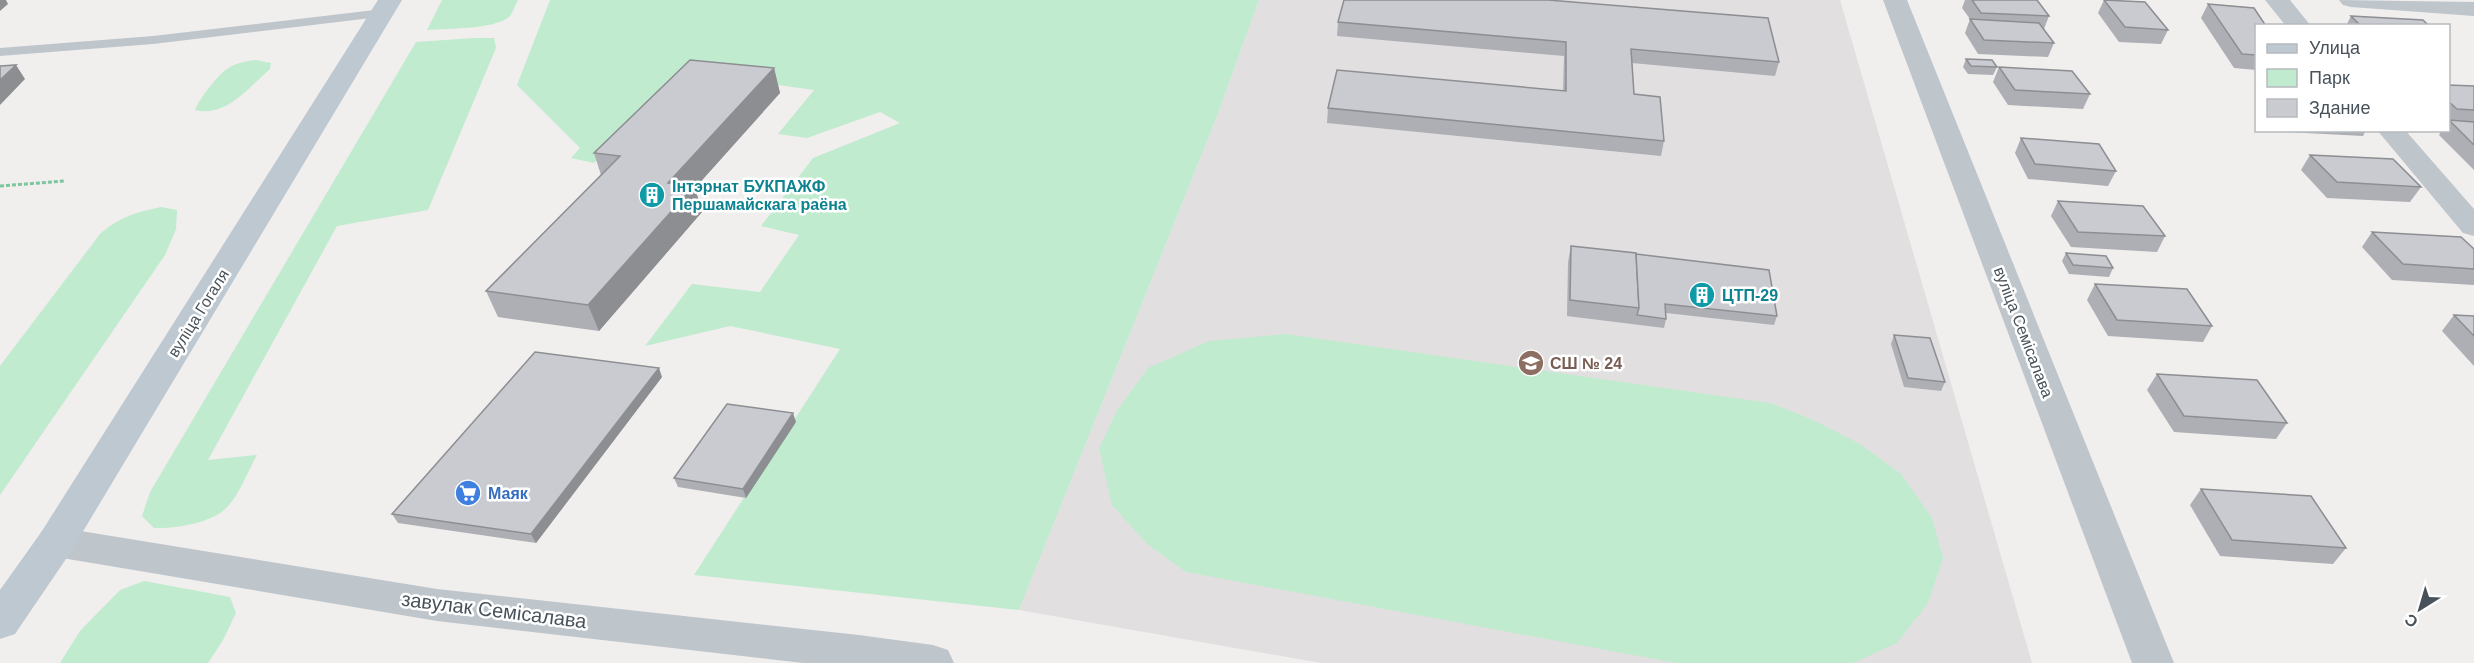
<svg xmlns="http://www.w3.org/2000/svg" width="2474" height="663" font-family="Arial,sans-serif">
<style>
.education{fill:#e2dfe0}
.green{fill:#c0ebcf}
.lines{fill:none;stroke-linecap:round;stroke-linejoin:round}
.path{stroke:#7bc69e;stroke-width:3;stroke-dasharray:4 2;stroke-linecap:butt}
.service{fill:#bec6cc;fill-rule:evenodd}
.minor{fill:#bec6cc;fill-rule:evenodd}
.tertiary{fill:#bec6cc;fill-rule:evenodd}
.secondary{fill:#bdc8d1;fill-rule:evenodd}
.wall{fill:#adafb4}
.shaded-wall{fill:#8d8e92}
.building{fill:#c9cbd1;stroke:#8d8e92;stroke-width:1.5}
.labels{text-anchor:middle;stroke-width:5;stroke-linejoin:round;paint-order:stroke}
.culture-label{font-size:16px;font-weight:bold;fill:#0d838f;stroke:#fff;text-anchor:start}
.street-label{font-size:16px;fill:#48525a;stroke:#fff}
.education-label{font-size:16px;font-weight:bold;fill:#785e54;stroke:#fff;text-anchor:start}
.shop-label{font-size:16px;font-weight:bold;fill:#366cbe;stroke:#fff;text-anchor:start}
.near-street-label{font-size:20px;fill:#48525a;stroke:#fff}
</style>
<rect width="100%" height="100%" fill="#f1eeee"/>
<!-- education -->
<path class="education" d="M1259,0H1840L2032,663H1321L1019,610L1217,116Z"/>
<!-- green -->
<g class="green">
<path d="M442,0H518C515,5 513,13 509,17C493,30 447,28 427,30Z"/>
<path d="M550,0H1259L1217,116L1019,610L694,575L840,349L730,326L645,346L692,284L760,292L799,235L761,226L813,158L900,123L880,112L807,138L778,134L814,90L684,72L594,163L571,158L580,148L517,85Z"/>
<path d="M474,38H494L496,48L428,210L337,226L208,460L257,455C248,471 241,491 229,505C215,523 175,529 154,528L142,516L150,492L416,42Z"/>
<path d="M256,60L271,63L270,69C249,87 226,118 195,110C198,102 203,96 208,89C224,69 230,63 256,60Z"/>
<path d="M161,207L177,210L176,229L165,255L0,495V366L100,234C119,217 137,212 161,207Z"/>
<path d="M1286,334L1770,403L1811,419L1860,444L1901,474L1932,518L1943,558L1928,603L1897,643L1853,663H1676L1186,572L1147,544L1112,505L1099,448L1118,409L1148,368L1209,341Z"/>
<path d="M144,581L230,597L236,613L223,640L208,663H60L80,631L120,590Z"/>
</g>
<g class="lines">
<!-- path -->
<path class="path" d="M0,186L64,181"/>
<!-- service -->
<path class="service" d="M383,9L390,13L388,16L153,44L0,56V48L153,36Z"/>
<!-- minor -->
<g class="minor">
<path d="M1883,0H1907L2174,663H2132Z"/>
<path d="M2265,0H2290L2311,26H2286Z"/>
<path d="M2377,130H2405L2474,209V236L2463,233Z"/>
<path d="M56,527L437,589L859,635L933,645L948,650L954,663H803L437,621L56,557L42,553L36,542L42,531Z"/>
</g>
<!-- tertiary -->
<path class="tertiary" d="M2339,0L2474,2V16L2351,7L2343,5Z"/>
<!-- secondary -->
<path class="secondary" d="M378,0H402L70,553L15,634L0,639V590L42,531Z"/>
</g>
<!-- wall -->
<g class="wall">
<path d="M1344,0L1779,62L1775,76L1632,63L1634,94L1664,141L1661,156L1327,123L1328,108L1563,91L1564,56L1337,36L1338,22Z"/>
<path d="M1965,0H2037L2049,16L2044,29L2054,43L2048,57L1978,54L1965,33L1970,19L1962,8Z"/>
<path d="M2104,0L2168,30L2161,44L2119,42L2098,13Z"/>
<path d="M2208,4L2256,26V70L2234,68L2201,18Z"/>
<path d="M2351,16L2429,26H2346Z"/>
<path d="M1966,59L1997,67L1993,75L1968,74L1963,67Z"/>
<path d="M1999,67L2090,94L2083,109L2008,105L1993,82Z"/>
<path d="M774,68L780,93L695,188L702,212L599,331L498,317L486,291L601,175L594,153Z"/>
<path d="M2448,85L2474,86V170L2439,135L2442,130H2448Z"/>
<path d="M2284,130H2366L2363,136L2285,132Z"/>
<path d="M2021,138L2116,171L2108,186L2028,179L2015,153Z"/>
<path d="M2310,155L2421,187L2410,202L2327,198L2301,170Z"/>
<path d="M2058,201L2165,236L2157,252L2071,247L2051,216Z"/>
<path d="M2372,232L2474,249V285L2392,280L2362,247Z"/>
<path d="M1571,246L1636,254L1777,316L1774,325L1666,313V319L1664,328L1567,316L1568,262Z"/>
<path d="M2066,253L2113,268L2109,277L2069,274L2062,261Z"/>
<path d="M2095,284L2212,326L2203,342L2108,336L2087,300Z"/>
<path d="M2454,315L2474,316V366L2442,331Z"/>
<path d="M1894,335L1945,382L1941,391L1904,387L1891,344Z"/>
<path d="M2157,374L2287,423L2276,439L2174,432L2147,390Z"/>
<path d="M662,377L536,543L398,523L392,514Z"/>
<path d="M796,422L746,498L678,487L674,478Z"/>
<path d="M2201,489L2346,548L2333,564L2220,556L2190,505Z"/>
</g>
<!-- shaded-wall -->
<g class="shaded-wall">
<path d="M0,0H6L8,4L0,11Z"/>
<path d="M16,65L25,79L0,105V80Z"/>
<path d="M774,68L780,93L695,188L702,212L599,331L588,305L668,183Z"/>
<path d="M659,368L662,377L536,543L531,534Z"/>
<path d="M793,413L796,422L746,498L743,489Z"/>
</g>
<!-- building -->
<g class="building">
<path d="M1344,0H1548L1768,18L1779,62L1631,49L1634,94L1660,97L1664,141L1328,108L1337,70L1566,91V42L1338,22Z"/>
<path d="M1972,0H2037L2049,16L1981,13Z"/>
<path d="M2104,0L2145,2L2168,30L2125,27Z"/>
<path d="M2208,4L2254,8L2266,26H2256V55L2242,54Z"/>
<path d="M2351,16L2423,20L2429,26H2361Z"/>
<path d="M1970,19L2039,23L2054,43L1984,40Z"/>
<path d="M1966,59L1992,60L1997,67L1971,66Z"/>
<path d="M690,60L774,68L668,183L694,186L588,305L486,291L620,156L594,153Z"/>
<path d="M16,65L0,80V66Z"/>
<path d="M1999,67L2072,71L2090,94L2015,90Z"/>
<path d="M2448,85L2474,86V110L2457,109L2448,101Z"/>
<path d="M2449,120L2474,122V145Z"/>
<path d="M2021,138L2099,144L2116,171L2035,164Z"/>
<path d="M2310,155L2393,159L2421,187L2337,182Z"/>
<path d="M2058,201L2143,206L2165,236L2078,232Z"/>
<path d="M2372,232L2461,237L2474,249V269L2403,264Z"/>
<path d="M1571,246L1636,253L1639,308L1570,300Z"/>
<path d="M2066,253L2106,256L2113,268L2073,265Z"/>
<path d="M1636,254L1769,270L1777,316L1665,304L1666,319L1637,315L1639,308Z"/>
<path d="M2095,284L2187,289L2212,326L2117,320Z"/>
<path d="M2454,315L2474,316V336Z"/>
<path d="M1894,335L1930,338L1945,382L1908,378Z"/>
<path d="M535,352L659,368L531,534L392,514Z"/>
<path d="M2157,374L2257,380L2287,423L2184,416Z"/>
<path d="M727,404L793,413L743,489L674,478Z"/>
<path d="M2201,489L2311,496L2346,548L2232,540Z"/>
</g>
<!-- icons -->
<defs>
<g id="building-disc" transform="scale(1.35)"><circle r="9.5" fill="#0f9aa8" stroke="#fff"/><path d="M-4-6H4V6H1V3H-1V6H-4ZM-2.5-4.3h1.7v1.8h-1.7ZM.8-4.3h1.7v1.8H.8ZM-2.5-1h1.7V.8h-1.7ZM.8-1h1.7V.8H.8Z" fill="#fff"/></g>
<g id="school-disc" transform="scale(1.35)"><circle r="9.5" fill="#8d6e63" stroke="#fff"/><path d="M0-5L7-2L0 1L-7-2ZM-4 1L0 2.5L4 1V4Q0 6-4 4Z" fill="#fff"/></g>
<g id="supermarket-disc" transform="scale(1.35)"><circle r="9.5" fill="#3f7fe0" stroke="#fff"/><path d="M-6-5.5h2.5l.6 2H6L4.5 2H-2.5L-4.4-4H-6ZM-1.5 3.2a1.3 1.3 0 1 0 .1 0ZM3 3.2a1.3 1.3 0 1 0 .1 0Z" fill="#fff"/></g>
</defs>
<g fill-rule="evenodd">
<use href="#building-disc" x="652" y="195"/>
<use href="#building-disc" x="1702" y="295"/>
<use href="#school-disc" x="1531" y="363"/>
<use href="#supermarket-disc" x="468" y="493"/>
</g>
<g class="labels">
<!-- culture labels -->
<g class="culture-label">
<text x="672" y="192">Інтэрнат БУКПАЖФ<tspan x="672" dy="18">Першамайскага раёна</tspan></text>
<text x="1722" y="301">ЦТП-29</text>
</g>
<!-- street labels -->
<g class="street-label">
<text transform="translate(198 313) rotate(-58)" y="6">вуліца Гогаля</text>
<text transform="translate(2024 332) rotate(69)" y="6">вуліца Семісалава</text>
</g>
<!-- education labels -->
<g class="education-label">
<text x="1550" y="369">СШ № 24</text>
</g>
<!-- shop labels -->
<g class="shop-label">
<text x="488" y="499">Маяк</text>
</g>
<!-- near-street labels -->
<g class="near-street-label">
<text transform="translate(494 610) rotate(7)" y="7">завулак Семісалава</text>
</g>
</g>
<!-- legend -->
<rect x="2255" y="24" width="195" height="108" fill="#ffffff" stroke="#b6babd" stroke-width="1.5"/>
<rect x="2267" y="44" width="30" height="9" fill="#bdc8d1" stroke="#b6babd" stroke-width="1.5"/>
<text x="2309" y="54" font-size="18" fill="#48525a">Улица</text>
<rect x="2267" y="69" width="30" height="18" fill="#c0ebcf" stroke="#b6babd" stroke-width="1.5"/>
<text x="2309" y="84" font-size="18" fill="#48525a">Парк</text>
<rect x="2267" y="99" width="30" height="18" fill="#c9cbd1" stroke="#b6babd" stroke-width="1.5"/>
<text x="2309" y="114" font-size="18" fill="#48525a">Здание</text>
<!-- north arrow -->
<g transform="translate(2420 609) rotate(217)" stroke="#ffffff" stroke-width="4.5" paint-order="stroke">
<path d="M0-4.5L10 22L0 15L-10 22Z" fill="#48525a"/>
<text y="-9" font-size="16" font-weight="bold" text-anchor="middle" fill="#48525a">С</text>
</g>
</svg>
